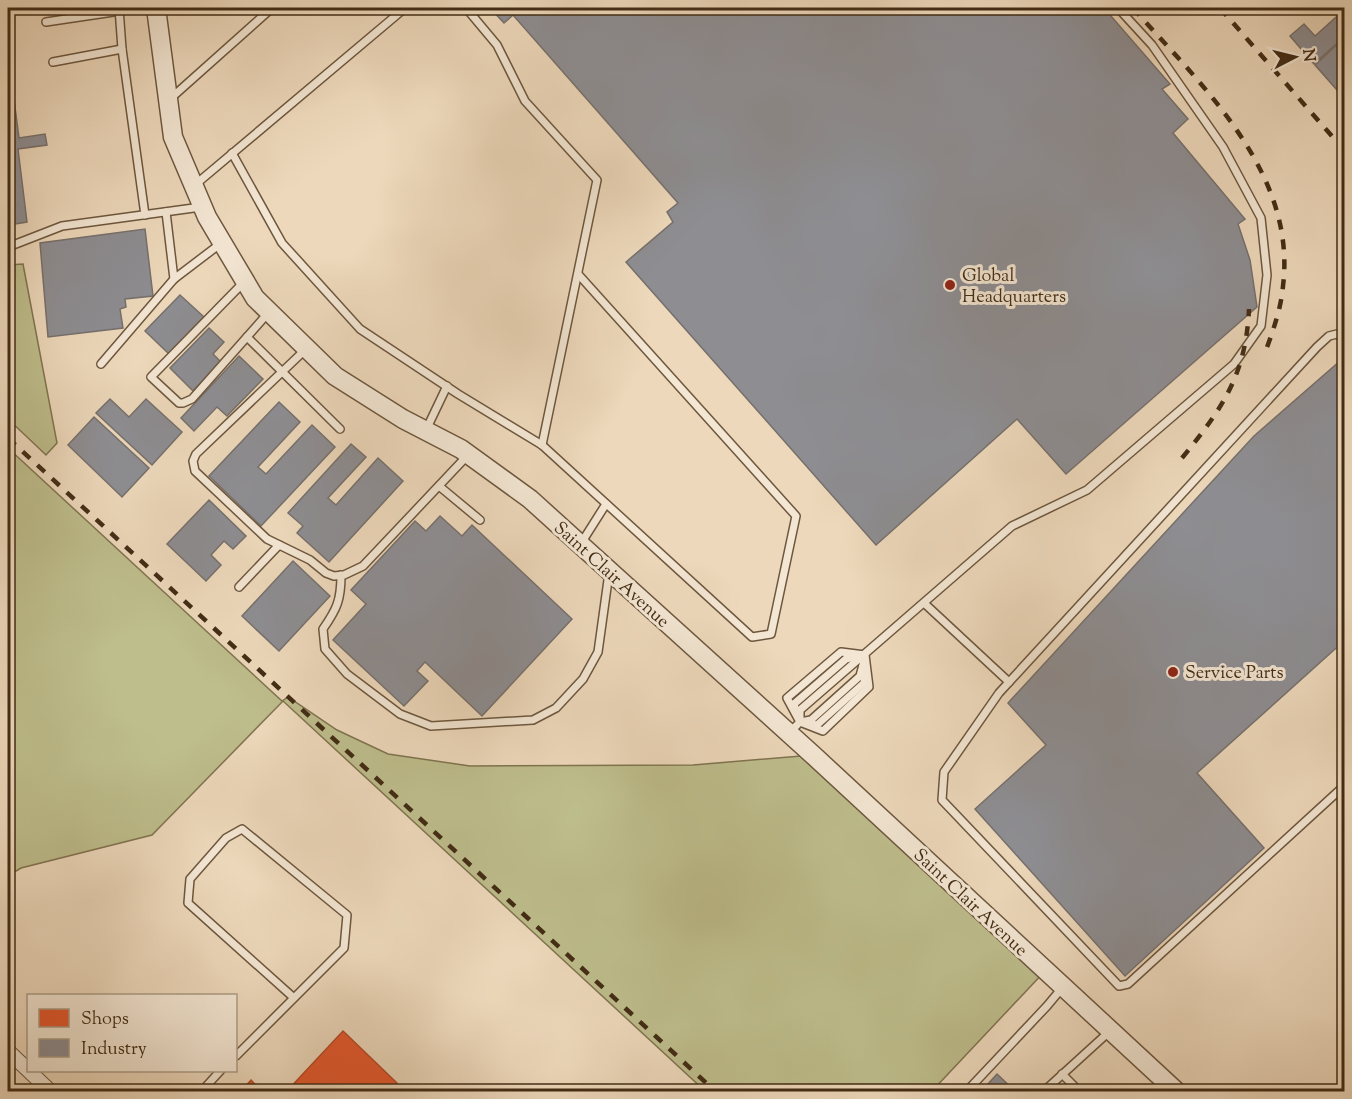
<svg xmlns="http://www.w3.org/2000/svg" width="1352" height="1099" font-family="'Sorts Mill Goudy',serif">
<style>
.green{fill:#bebd8c;stroke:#807450;stroke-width:1.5}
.shops{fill:#e4572e;stroke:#b34a26;stroke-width:1.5}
.industry{fill:#8d8d92;stroke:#76706c;stroke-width:1.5}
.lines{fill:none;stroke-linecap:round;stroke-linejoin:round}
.service-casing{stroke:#6d573e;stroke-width:10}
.minor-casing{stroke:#6d573e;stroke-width:16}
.tertiary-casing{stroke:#6d573e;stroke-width:21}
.service{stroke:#f3e6d3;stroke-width:7}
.minor{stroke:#f3e6d3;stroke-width:14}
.tertiary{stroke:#f3e6d3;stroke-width:18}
.rail{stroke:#422c15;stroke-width:4.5;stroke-dasharray:10 10;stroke-linecap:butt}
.poi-dot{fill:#8f2418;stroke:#f3e6d3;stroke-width:2}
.labels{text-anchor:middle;stroke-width:6;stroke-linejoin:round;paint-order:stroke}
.poi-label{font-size:18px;fill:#422c15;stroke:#f3e6d3;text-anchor:start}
.street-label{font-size:18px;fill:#422c15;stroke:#f3e6d3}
</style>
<rect width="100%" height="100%" fill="#edd8bb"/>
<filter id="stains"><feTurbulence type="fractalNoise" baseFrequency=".00333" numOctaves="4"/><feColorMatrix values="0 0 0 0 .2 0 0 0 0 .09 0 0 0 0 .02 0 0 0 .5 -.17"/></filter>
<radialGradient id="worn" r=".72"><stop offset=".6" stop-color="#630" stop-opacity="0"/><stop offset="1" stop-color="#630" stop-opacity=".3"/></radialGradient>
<!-- green -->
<g class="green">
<path d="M23,264L57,443L46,455L8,419V265Z"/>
<path d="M8,448L282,701L288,697L337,730L388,754L470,766L693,765L813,755L1045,971L932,1091H705L283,701L152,835L21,868L8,876Z"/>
</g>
<!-- shops -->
<g class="shops">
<path d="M343,1031L397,1083L389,1092H286Z"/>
<path d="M251,1080L262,1092H240Z"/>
</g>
<!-- industry -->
<g class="industry">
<path d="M490,8H1059L1064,13L1070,8H1104L1170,84L1162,89L1188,119L1173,133L1245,219L1238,224L1250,260L1257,307L1066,474L1017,419L876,545L626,262L673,222L667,212L678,203L513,15L504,23Z"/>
<path d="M1344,10V37L1314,64L1290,36L1304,24L1315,36Z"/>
<path d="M1344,38V98L1315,65Z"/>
<path d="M8,53L19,138L45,134L47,145L18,149L27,222L8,225Z"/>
<path d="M145,229L153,296L125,299L126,307L120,309L123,328L48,337L40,243Z"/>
<path d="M180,295L204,317L169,354L145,331Z"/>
<path d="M1344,309V324L1338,316Z"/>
<path d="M209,328L224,342L213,354L221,362L193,391L170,368Z"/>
<path d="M239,356L263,379L227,416L217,407L194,431L181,418Z"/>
<path d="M1340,361H1344V641L1197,773L1264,848L1125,976L975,809L1046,745L1008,703L1254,436Z"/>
<path d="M110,399L129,417L146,399L182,432L152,465L96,413Z"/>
<path d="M279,402L300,422L258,467L266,474L312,425L335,447L261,526L209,476Z"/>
<path d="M94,417L149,468L122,497L68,445Z"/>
<path d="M351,444L366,457L328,498L336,505L378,458L403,481L329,562L297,533L303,526L288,513Z"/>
<path d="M209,500L246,536L233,549L224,541L211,555L221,565L206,581L167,544Z"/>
<path d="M440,516L462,536L472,525L572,619L482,716L425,662L417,671L428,681L404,706L333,640L366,604L351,590L415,521L426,531Z"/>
<path d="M293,561L330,596L279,651L242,616Z"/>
<path d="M997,1074L1016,1092H989L991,1089L987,1085Z"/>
</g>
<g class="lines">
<!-- service casing -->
<g class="service-casing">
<g id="service">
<path d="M119,8L122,49L145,215"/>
<path d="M466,8L497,45L525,101L597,180L542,445"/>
<path d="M46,22L120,11"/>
<path d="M53,62L122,49"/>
<path d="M170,99L272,8"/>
<path d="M232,153L282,243L360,329L458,394L542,445L752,637L771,634L796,516L578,274"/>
<path d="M196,184L405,8"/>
<path d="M166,212L174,279L220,244"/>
<path d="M8,247L62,226L201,207"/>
<path d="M243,283L151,377L179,403H183L192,399L269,312"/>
<path d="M247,337L340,429"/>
<path d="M1344,339L1337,334L1329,336L1317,347L999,693L944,772L942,800L1119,986L1128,984L1344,786"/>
<path d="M306,349L196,454L193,461L195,471L267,539L310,560L326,573L334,576L344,575L363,566L467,456"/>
<path d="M101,364L174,279"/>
<path d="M426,430L447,386"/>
<path d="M439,486L480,520"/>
<path d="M580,545L606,504"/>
<path d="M341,575C341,600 337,609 323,629L325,649L347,674L400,714L431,726L533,720L556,708L583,679L598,652L609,573"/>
<path d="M239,587L279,545"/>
<path d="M924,603L1009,682"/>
<path d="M841,652L865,655L869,687L823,731L800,722L787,698Z"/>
<path d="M796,711L794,704L846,659L858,656"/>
<path d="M800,722V710L1012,526L1087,490L1234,364L1261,326L1267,275L1261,218L1223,147L1152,45L1118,8"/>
<path d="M811,724L817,725L864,683L865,676"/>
<path d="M789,733L800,722L811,720L860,676L864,661"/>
<path d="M236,1056L344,948L347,915L242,829L226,838L190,879L188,903L294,998"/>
<path d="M1062,1074L1080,1092"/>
<path d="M201,1092L221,1070"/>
<path d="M966,1092L1047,1006L1062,988"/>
<path d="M1043,1092L1110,1031"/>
</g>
</g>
<!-- minor casing -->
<g class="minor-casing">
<path id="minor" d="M8,1051L51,1092"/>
</g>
<!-- tertiary casing -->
<g class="tertiary-casing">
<path id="tertiary" d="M156,8L173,137L207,217L255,298L335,376L403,419L461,449L530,499L813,755L1177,1092"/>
</g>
<!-- service -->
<use href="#service" class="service"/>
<!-- minor -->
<use href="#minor" class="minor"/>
<!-- tertiary -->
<use href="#tertiary" class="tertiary"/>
<!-- rail -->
<g class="rail">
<path d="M1133,8C1201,85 1297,172 1283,286C1281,310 1272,333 1264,356"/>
<path d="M1220,8L1344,150"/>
<path d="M8,438L716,1092"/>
<path d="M1182,458C1222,409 1246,375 1249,309"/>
</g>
</g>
<!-- markers -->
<g class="poi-dot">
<circle cx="950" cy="285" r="6"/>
<circle cx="1173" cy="672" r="6"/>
</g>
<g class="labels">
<!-- poi labels -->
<g class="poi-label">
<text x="962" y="281">Global<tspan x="962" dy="21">Headquarters</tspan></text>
<text x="1185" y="678">Service Parts</text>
</g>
<!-- street labels -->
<g class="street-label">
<text transform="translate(612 574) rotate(42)" y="6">Saint Clair Avenue</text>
<text transform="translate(971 902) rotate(43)" y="6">Saint Clair Avenue</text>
</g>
</g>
<!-- margin -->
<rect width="1352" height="1099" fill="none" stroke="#edd8bb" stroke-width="30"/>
<rect x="9" y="9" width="1334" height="1081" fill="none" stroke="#422c15" stroke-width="3"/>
<rect x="15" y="15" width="1322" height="1069" fill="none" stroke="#422c15" stroke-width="1.5"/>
<!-- legend -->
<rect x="27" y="994" width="210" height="78" fill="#f3e6d3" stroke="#ac9c87" stroke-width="1.5"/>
<rect x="39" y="1009" width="30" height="18" fill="#e4572e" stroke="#ac9c87" stroke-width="1.5"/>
<text x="81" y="1024" font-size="18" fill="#422c15">Shops</text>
<rect x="39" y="1039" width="30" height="18" fill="#8d8d92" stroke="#ac9c87" stroke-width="1.5"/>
<text x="81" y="1054" font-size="18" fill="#422c15">Industry</text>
<!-- north arrow -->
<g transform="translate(1295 57) rotate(83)" stroke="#f3e6d3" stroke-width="4.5" paint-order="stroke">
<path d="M0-4.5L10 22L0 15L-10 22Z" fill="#422c15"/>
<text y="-9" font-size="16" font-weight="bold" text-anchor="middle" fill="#422c15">N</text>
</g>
<rect width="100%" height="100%" filter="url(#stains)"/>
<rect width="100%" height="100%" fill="url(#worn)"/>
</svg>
